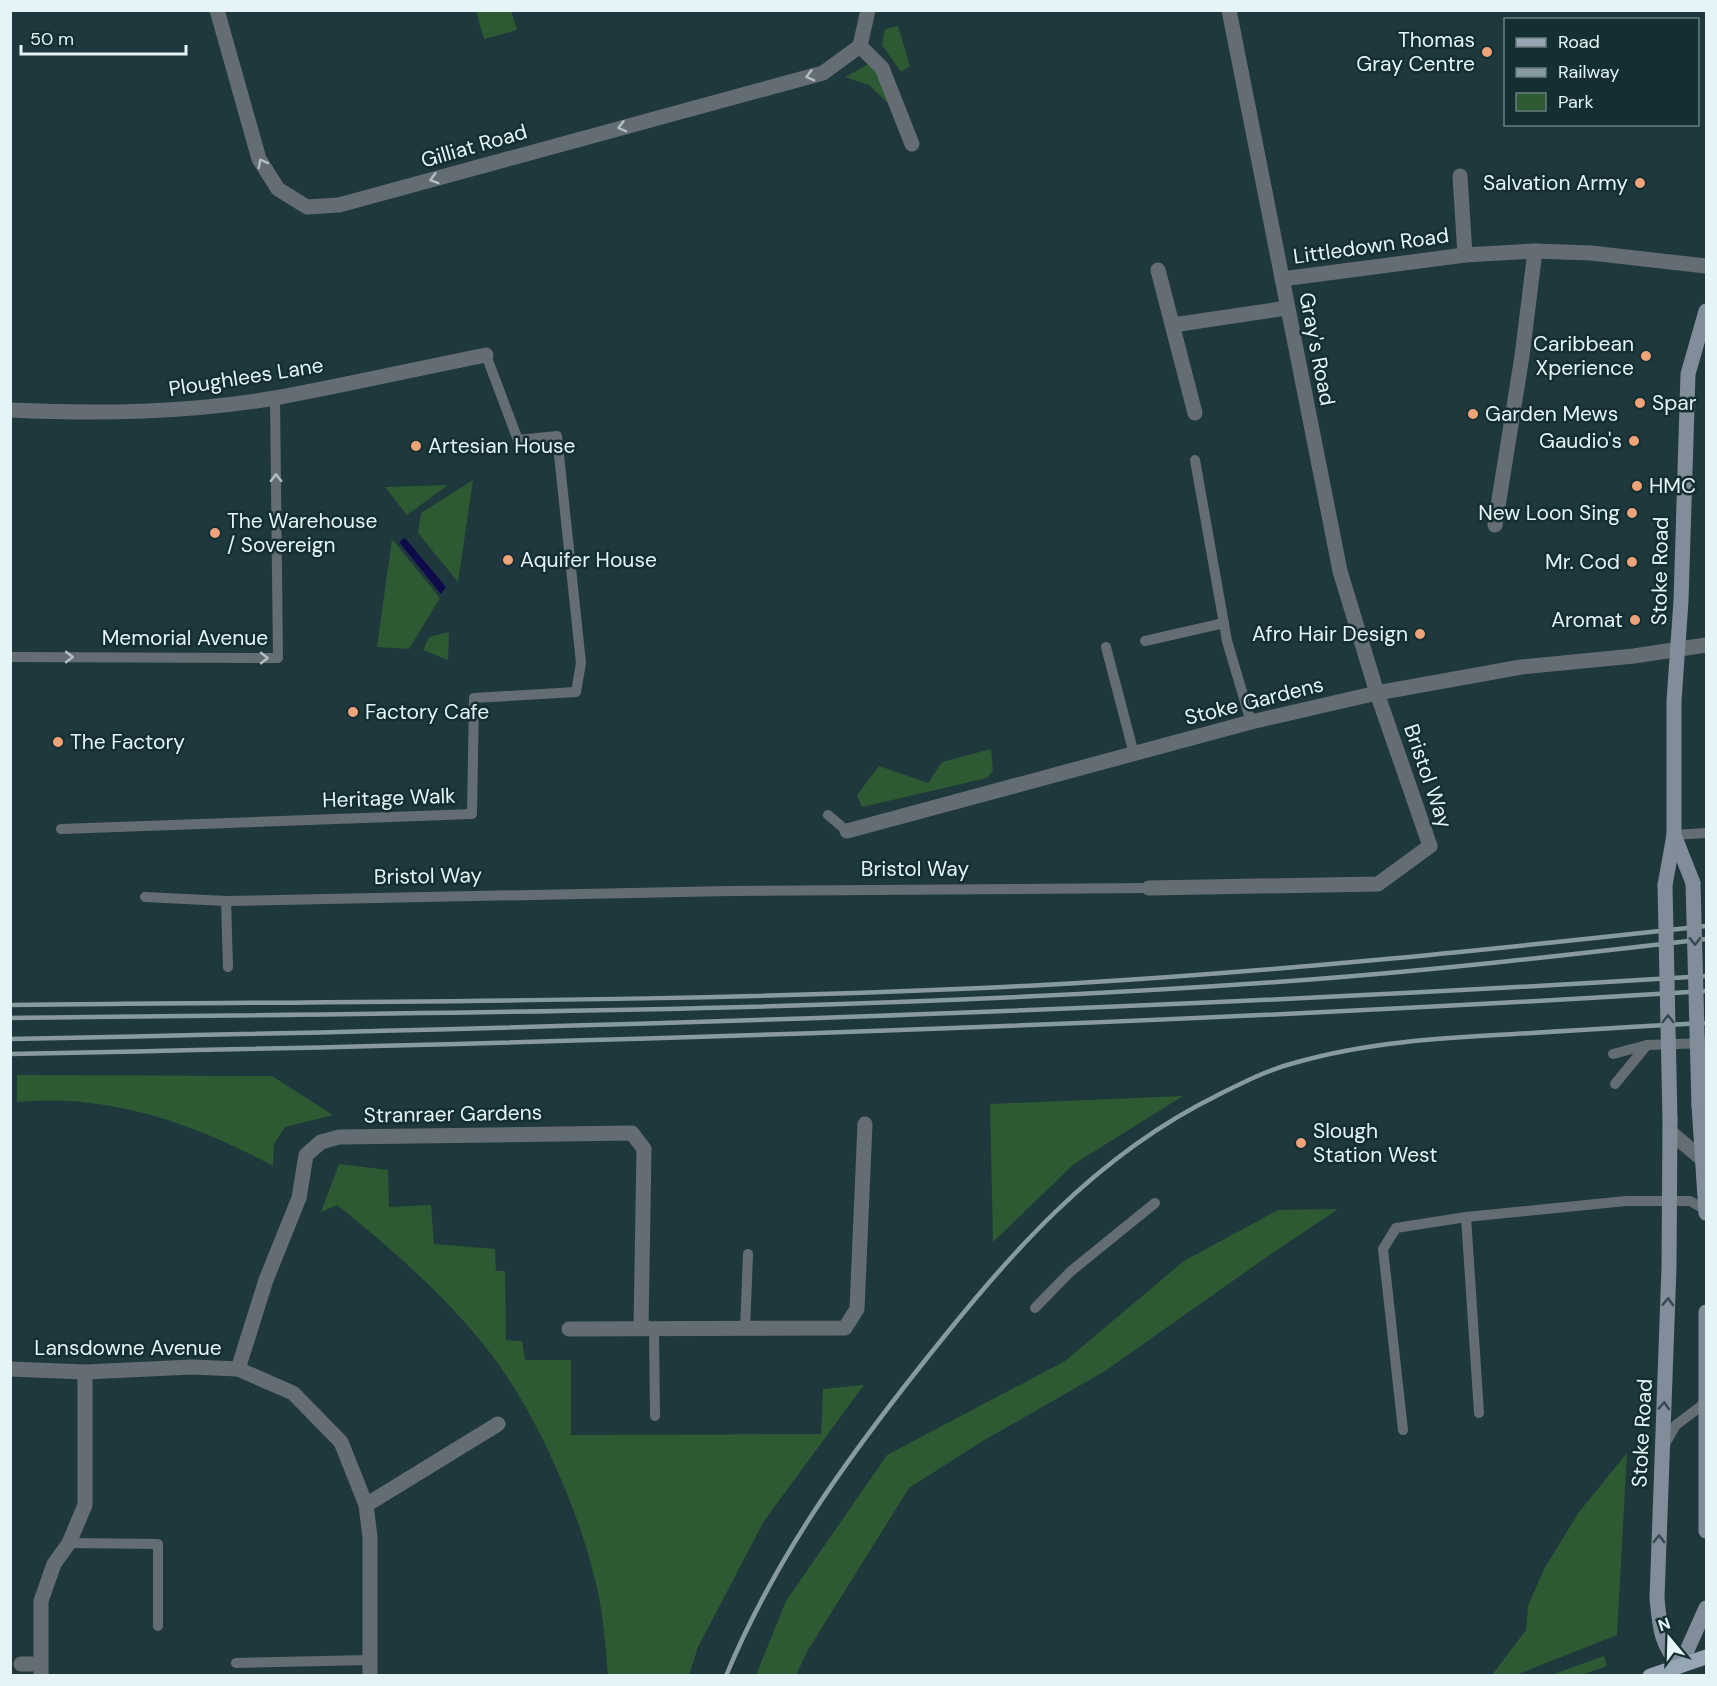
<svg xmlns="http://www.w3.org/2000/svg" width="1717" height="1686" font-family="'DM Sans',sans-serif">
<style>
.green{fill:#2d5a32}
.water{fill:#0f0a49}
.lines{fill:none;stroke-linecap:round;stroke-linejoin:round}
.lane{stroke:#656d74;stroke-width:10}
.street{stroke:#656d74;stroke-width:15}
.secondary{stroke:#818d98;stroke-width:15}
.primary{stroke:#96a6b4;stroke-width:15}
.rail{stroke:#879b9f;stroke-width:4.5}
.secondary-bridge{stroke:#818d98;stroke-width:15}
.oneway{stroke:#b2bec3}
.oneway2{stroke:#354a51}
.poi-dot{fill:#efa378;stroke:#152e32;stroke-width:2}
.labels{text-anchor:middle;stroke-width:5;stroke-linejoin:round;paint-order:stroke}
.poi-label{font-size:21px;fill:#e5f4f7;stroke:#152e32;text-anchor:start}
.street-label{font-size:21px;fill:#e5f4f7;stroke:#152e32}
</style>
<rect width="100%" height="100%" fill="#1f383d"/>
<!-- green -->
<g class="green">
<path d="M476,11H511L517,30L484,39Z"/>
<path d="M898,26L910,66L901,72L882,45L885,29Z"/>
<path d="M872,62L891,106L869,85L845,77Z"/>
<path d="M473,480L458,582L418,533L421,513Z"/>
<path d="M448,485L407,515L385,487Z"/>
<path d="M392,539L440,598L409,649L377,647Z"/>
<path d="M449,632L448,660L423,650L429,637Z"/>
<path d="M991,749L993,770L987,778L862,807L857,795L879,766L928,783L942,762Z"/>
<path d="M17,1075L272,1076L333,1115L285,1127L274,1144L273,1166C194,1123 107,1093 17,1102Z"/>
<path d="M1183,1096L1074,1164L993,1242L990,1104Z"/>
<path d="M339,1164L388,1170L389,1207L431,1205L434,1244L495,1249L496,1271H505L506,1340L522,1341L525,1360H571V1435L821,1434L823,1389L864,1385L764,1521L698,1647L689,1675H608C605,1642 603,1608 594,1576C577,1505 535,1412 491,1354C448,1298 392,1249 337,1205L321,1212Z"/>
<path d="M1338,1209L1271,1254L1105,1371L981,1442L909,1488L808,1650L796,1675H756L786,1601L887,1455L1065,1361L1184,1261L1278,1210Z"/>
<path d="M1627,1453L1617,1635L1516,1675H1492L1526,1630L1528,1606L1544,1569L1579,1512Z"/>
<path d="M1604,1656L1607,1666L1581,1675H1551Z"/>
</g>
<!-- water -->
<path class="water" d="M405,538L446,587L441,594L399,542Z"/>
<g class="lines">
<!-- lane -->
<g class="lane">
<path d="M1195,460L1227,641L1251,722"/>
<path d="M1145,641L1224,623"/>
<path d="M1106,647L1134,754"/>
<path d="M10,657L278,658L275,398"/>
<path d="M828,815L847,831"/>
<path d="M61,829L472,814L474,698L576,692L581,663L557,436L518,440L486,355"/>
<path d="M1674,835L1706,833"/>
<path d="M145,897L226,901L730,891L1149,888"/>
<path d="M226,901L228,967"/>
<path d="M1613,1054L1647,1045"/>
<path d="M1615,1084L1647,1045L1706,1043"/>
<path d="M1466,1217L1479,1413"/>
<path d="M1035,1308L1070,1272L1155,1203"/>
<path d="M654,1328L655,1416"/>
<path d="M745,1330L748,1254"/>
<path d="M1403,1430L1383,1249L1396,1228L1466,1217L1626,1201H1690L1706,1210"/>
<path d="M1665,1444L1676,1425L1705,1403"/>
<path d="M69,1543L158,1544V1626"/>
<path d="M236,1663L370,1660"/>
</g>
<!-- street -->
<g class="street">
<path d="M217,10L259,159L278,189L307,207L339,205L823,73L860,46"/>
<path d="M860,46L882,68L912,144"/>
<path d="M860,46L868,10"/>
<path d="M1460,176L1465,255L1535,251"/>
<path d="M1158,270L1195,413"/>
<path d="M1282,279L1465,255"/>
<path d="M1173,325L1287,308"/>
<path d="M10,410C99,414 187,413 275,398C345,385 416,369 486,355"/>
<path d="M1495,525L1522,356L1535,251L1591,253L1706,266"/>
<path d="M847,831L1251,722L1377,693L1521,667L1634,656L1706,645"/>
<path d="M1149,888L1378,884L1430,846L1377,693L1340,571L1229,10"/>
<path d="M1670,1132L1701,1158H1706"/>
<path d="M569,1329L845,1328L857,1309L865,1124"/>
<path d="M10,1369L85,1372L192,1367L238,1369L293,1393L341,1442L366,1505L370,1537V1676"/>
<path d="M238,1369L266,1280L299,1198L306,1155L321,1142L339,1137L632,1133L644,1149L641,1328"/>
<path d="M366,1505L498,1424"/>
<path d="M21,1664H41"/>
<path d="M41,1676V1601L54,1564L69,1543L85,1505V1372"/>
</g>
<!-- secondary -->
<g class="secondary">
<path d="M1674,835L1693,883"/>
<path d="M1665,885L1674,835V701L1681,601L1688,374L1706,311"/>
<path d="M1699,1105L1706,1213"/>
<path d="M1670,1120L1669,1267L1657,1598C1660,1628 1660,1642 1680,1666L1706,1608"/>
<path d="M1706,1312V1531"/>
</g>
<!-- primary -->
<path class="primary" d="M1650,1676L1706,1657"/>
<!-- rail -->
<g class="rail">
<path d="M10,1005C355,1001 699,1003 1043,985C1265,973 1486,950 1706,926"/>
<path d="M10,1018C437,1013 864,1012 1290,981C1429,971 1568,955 1706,939"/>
<path d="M10,1039C576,1028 1142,1011 1706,976"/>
<path d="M10,1054C576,1043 1142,1026 1706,991"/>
<path d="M726,1676C774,1560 845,1461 923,1363C1009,1255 1092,1157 1218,1095C1242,1083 1267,1070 1294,1063C1366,1042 1441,1038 1515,1034C1579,1030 1643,1026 1706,1023"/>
</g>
<!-- secondary-bridge -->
<g class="secondary-bridge">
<path d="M1693,883L1699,1105"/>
<path d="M1665,885L1670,1120"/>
</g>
</g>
<!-- one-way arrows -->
<defs><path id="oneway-chevron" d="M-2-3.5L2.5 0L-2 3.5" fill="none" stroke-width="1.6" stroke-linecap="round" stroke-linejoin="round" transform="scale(1.5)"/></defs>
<g class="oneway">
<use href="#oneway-chevron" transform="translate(810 76) rotate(165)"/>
<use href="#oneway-chevron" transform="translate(622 127) rotate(165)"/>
<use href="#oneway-chevron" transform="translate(262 163) rotate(-118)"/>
<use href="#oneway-chevron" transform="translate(434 179) rotate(164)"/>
<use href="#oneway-chevron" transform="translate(276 478) rotate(-91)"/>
<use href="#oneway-chevron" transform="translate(69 657)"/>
<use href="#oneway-chevron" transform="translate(264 658)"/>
</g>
<g class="oneway2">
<use href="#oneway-chevron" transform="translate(1695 941) rotate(89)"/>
<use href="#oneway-chevron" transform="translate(1668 1019) rotate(-91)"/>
<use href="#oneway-chevron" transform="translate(1668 1302) rotate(-88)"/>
<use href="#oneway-chevron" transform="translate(1664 1406) rotate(-86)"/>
<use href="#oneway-chevron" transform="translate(1659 1539) rotate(-89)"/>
</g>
<!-- markers -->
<g class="poi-dot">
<circle cx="1487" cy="52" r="6"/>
<circle cx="1640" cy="183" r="6"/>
<circle cx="1646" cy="356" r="6"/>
<circle cx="1640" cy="403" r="6"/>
<circle cx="1473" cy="414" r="6"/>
<circle cx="1634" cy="441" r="6"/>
<circle cx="416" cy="446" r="6"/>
<circle cx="1637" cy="486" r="6"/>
<circle cx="1632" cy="513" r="6"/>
<circle cx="215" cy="533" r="6"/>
<circle cx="508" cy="560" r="6"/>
<circle cx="1632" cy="562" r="6"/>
<circle cx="1635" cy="620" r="6"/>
<circle cx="1420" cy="634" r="6"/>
<circle cx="353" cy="712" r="6"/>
<circle cx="58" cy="742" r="6"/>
<circle cx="1301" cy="1143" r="6"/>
</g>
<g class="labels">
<!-- poi labels -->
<g class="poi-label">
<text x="1475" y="47" text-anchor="end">Thomas<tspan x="1475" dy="24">Gray Centre</tspan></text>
<text x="1628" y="190" text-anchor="end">Salvation Army</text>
<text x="1634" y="351" text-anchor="end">Caribbean<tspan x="1634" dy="24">Xperience</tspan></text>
<text x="1652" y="410">Spar</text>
<text x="1485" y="421">Garden Mews</text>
<text x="1622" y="448" text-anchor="end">Gaudio's</text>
<text x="428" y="453">Artesian House</text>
<text x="1649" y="493">HMC</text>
<text x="1620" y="520" text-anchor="end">New Loon Sing</text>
<text x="227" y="528">The Warehouse<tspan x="227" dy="24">/ Sovereign</tspan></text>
<text x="520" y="567">Aquifer House</text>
<text x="1620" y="569" text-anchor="end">Mr. Cod</text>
<text x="1623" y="627" text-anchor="end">Aromat</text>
<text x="1408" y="641" text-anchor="end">Afro Hair Design</text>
<text x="365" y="719">Factory Cafe</text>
<text x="70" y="749">The Factory</text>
<text x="1313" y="1138">Slough<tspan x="1313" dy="24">Station West</tspan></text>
</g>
<!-- street labels -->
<g class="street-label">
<text transform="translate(474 146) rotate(-16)" y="7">Gilliat Road</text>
<text transform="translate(1371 246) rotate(-8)" y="7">Littledown Road</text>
<text transform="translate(1317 349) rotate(79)" y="7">Gray's Road</text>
<text transform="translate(246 377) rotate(-9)" y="7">Ploughlees Lane</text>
<text transform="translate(1660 571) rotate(-89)" y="7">Stoke Road</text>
<text x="185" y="645">Memorial Avenue</text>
<text transform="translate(1254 701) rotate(-14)" y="7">Stoke Gardens</text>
<text transform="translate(1428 776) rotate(71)" y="7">Bristol Way</text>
<text transform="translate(389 798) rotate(-2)" y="7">Heritage Walk</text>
<text x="915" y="876">Bristol Way</text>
<text transform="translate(428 876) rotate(-1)" y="7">Bristol Way</text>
<text transform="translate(453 1114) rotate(-1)" y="7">Stranraer Gardens</text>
<text x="128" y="1355">Lansdowne Avenue</text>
<text transform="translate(1642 1433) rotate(-87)" y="7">Stoke Road</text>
</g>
</g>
<!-- border -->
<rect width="1717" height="1686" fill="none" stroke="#e5f4f7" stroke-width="24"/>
<!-- legend -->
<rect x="1504" y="18" width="195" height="108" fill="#152e32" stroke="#687d81" stroke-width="1.5"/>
<rect x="1516" y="38" width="30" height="9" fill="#96a6b4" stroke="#687d81" stroke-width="1.5"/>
<text x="1558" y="48" font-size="18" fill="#e5f4f7">Road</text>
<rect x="1516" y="68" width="30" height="9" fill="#879b9f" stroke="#687d81" stroke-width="1.5"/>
<text x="1558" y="78" font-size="18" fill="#e5f4f7">Railway</text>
<rect x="1516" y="93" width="30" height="18" fill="#2d5a32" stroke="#687d81" stroke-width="1.5"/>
<text x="1558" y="108" font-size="18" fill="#e5f4f7">Park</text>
<!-- north arrow -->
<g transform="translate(1669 1638) rotate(341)" stroke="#152e32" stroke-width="4.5" paint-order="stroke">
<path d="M0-4.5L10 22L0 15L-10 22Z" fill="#e5f4f7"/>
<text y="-9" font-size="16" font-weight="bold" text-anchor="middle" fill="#e5f4f7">N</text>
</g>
<!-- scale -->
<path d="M21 45v9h165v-9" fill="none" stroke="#e5f4f7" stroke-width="3"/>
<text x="30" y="45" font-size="18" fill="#e5f4f7" stroke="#152e32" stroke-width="4.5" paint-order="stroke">50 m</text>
</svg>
